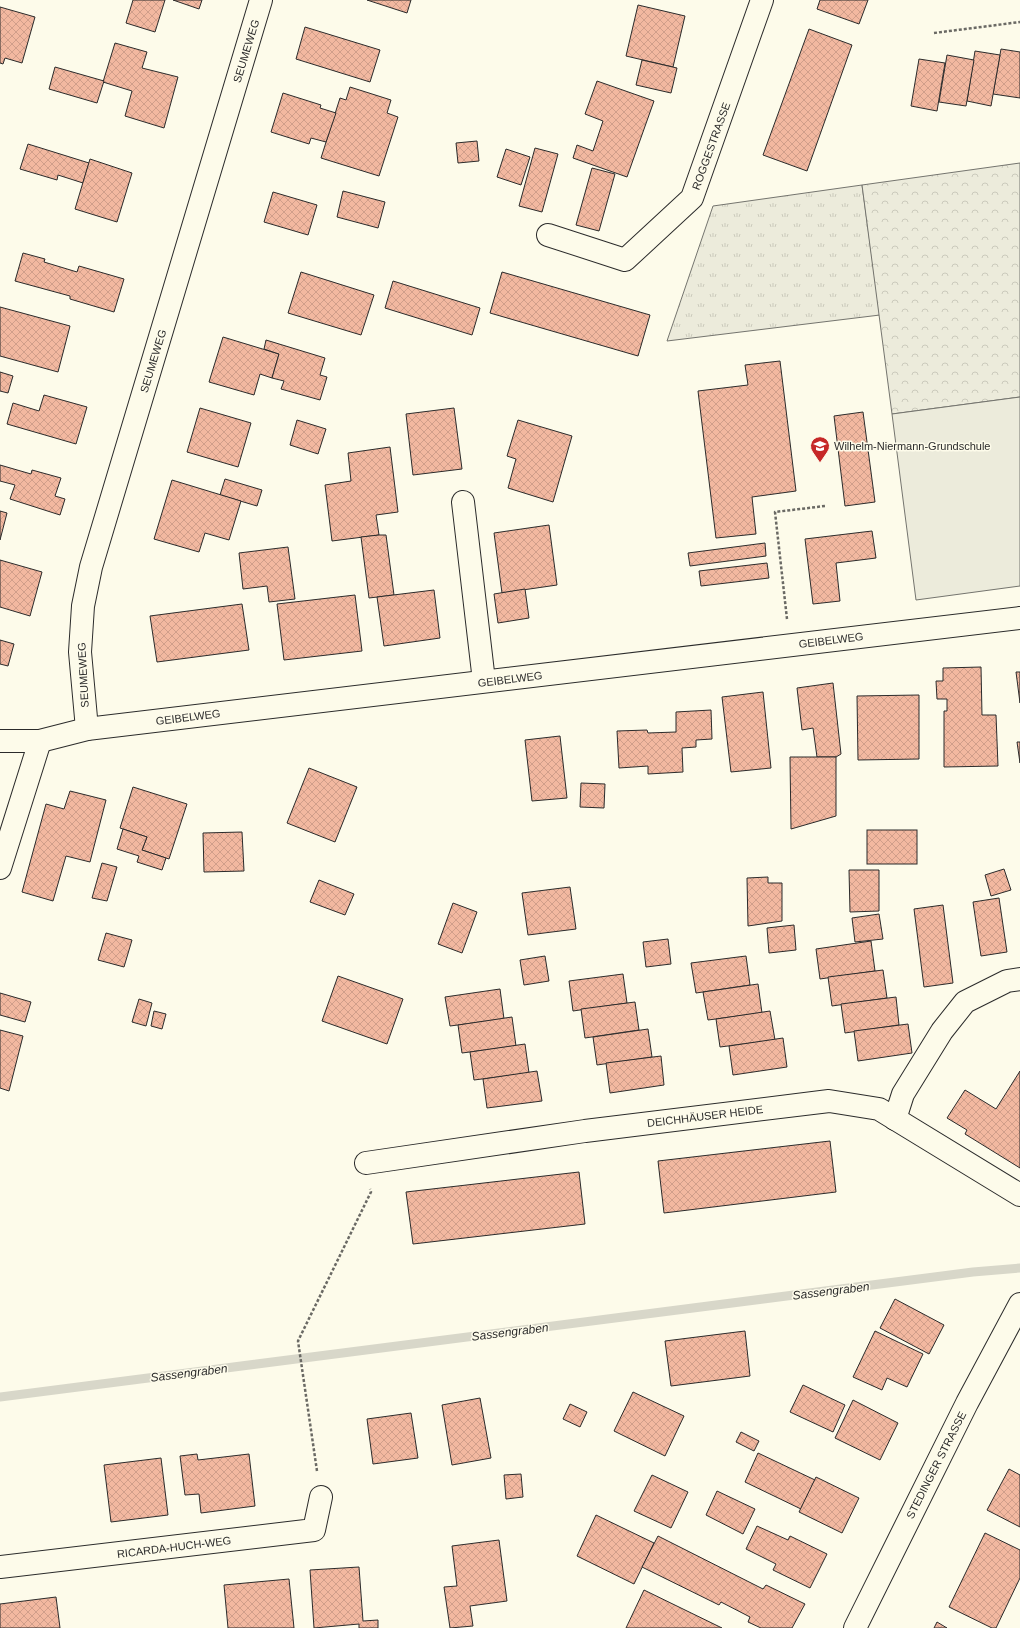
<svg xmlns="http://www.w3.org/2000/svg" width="1020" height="1628" font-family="Arial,sans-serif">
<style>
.grass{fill:url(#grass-tufts);stroke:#74746e}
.park{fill:url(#park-crowns);stroke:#74746e}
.pitch{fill:#ecebdb;stroke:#74746e}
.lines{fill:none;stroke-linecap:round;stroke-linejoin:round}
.stream{stroke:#d8d7c9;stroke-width:9}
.building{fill:url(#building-cross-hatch);stroke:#2b2b2b}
.minor-casing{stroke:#2b2b2b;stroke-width:24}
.major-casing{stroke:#2b2b2b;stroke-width:24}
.path{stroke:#6a6964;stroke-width:2.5;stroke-dasharray:3 2;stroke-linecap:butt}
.minor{stroke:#fdfbea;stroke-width:22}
.major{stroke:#fdfbea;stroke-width:22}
.labels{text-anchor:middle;stroke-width:3;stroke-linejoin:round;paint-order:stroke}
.street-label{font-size:11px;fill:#2b2b2b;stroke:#fdfbea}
.poi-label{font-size:11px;fill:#2b2b2b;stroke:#fdfbea;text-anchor:start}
.water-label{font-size:12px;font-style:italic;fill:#2b2b2b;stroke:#fdfbea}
</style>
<defs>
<pattern id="grass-tufts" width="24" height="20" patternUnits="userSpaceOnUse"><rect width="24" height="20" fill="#ecebdb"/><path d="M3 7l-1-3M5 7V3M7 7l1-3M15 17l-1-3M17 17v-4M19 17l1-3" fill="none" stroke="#cbcabc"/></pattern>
<pattern id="park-crowns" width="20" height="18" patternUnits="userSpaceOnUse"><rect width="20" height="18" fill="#ecebdb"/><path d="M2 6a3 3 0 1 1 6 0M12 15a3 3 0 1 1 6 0" fill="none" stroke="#cbcabc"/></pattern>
<pattern id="building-cross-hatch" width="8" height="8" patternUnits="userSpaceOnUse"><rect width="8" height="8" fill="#f2b8a0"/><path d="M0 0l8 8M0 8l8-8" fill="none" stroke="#d09e8a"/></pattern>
</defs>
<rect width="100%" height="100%" fill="#fdfbea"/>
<!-- grass -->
<path class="grass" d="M862,185L880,315L667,341L713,206Z"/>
<!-- park -->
<path class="park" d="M1020,163V397L892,414L862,185Z"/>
<!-- pitch -->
<path class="pitch" d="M1020,397V586L916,600L892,414Z"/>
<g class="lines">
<!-- stream -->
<path class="stream" d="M0,1397L973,1272L1020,1268"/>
</g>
<!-- building -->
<g class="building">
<path d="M133,0H165L155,32L126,23Z"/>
<path d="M173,0H202L199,9Z"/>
<path d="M367,0H411L407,13Z"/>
<path d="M820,0H868L859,24L817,9Z"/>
<path d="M638,5L685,16L673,67L626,56Z"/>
<path d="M0,7L35,17L22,63L5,58L3,64L0,63Z"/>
<path d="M305,27L380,50L370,82L296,59Z"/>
<path d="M809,29L852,45L807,171L763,155Z"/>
<path d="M115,43L147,52L142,68L178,77L164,128L125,116L132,91L103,82Z"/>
<path d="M1001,49L1020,52V98L993,94Z"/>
<path d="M975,51L1000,55L991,106L967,101Z"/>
<path d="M947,55L974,60L966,106L939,102Z"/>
<path d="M919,59L945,63L937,111L911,106Z"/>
<path d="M642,60L677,68L671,93L636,85Z"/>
<path d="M55,67L104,81L97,103L49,89Z"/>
<path d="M597,81L654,101L627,177L573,158L577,145L593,151L603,121L585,114Z"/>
<path d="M350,87L391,100L387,113L398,117L379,176L321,158L340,98L346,100Z"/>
<path d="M283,93L321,105L320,108L336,113L326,142L311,138L309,144L271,132Z"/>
<path d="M477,141L479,161L458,163L456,143Z"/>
<path d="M28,144L89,163L83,183L58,175L57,180L20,169Z"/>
<path d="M535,148L558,154L542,212L519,206Z"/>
<path d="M506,149L530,157L521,185L497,177Z"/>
<path d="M90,159L132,173L117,222L75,209Z"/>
<path d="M592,168L615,174L599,231L576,225Z"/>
<path d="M343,191L385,202L378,228L337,217Z"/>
<path d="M273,192L317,205L308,235L264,222Z"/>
<path d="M23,253L45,259L44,262L77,272L79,266L124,279L114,312L70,299V296L15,281Z"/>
<path d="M301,272L374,295L361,335L288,313Z"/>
<path d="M502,272L650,315L638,356L490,313Z"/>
<path d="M393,281L480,308L472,335L385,308Z"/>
<path d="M0,307L70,326L58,372L0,356Z"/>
<path d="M223,337L279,354L272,378L260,374L254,395L209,382Z"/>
<path d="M266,340L325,358L320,375L327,377L320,400L281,389L284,381L272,378L279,354L264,349Z"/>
<path d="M780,361L796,491L752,497L756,534L716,538L698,391L748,385L745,365Z"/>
<path d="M0,372L13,376L8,393L0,391Z"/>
<path d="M44,395L87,407L76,444L7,424L13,403L39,411Z"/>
<path d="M200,408L251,423L238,467L187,452Z"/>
<path d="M454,408L462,469L413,475L406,414Z"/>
<path d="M863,412L875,502L845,506L834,416Z"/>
<path d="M297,420L326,429L318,454L290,445Z"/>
<path d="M518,420L572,436L553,502L508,488L516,459L507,456Z"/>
<path d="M390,447L398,512L376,515L379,535L332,541L325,485L351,481L348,453Z"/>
<path d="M0,465L31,474L32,470L61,478L55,496L65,499L60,515L10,499L15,485L0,481Z"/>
<path d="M225,479L262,490L257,506L220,495Z"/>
<path d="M172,480L241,501L229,540L205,533L199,552L154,539Z"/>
<path d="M0,511L7,513L0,540Z"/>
<path d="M549,525L557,585L502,593L494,533Z"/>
<path d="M872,531L876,558L836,563L840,601L813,604L805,539Z"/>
<path d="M379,535H386L394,595L369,598L361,537Z"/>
<path d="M765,543L766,556L690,566L688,553Z"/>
<path d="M288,547L295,599L269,602L267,586L243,589L239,553Z"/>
<path d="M0,560L42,572L30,616L0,607Z"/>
<path d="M767,563L769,578L701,586L699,571Z"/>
<path d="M525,589L529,618L498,623L494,594Z"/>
<path d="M434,590L440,638L384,646L377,597Z"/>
<path d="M355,595L362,651L284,660L277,604Z"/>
<path d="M242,604L249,650L157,662L150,616Z"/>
<path d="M0,640L14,644L8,666L0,664Z"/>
<path d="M981,667L982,715H996L998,766L944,767V711H947V699H937L936,681H943V668Z"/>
<path d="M1016,672H1020V703Z"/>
<path d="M833,683L841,754L836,757H817L813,728L802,730L797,688Z"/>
<path d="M763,692L771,768L731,772L722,697Z"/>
<path d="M919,695V759L858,760L857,696Z"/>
<path d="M711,710L712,739L696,740V747L682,748L683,772L648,774V766L619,768L617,731L647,730L648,733L676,732V712Z"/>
<path d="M560,736L567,798L532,801L525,740Z"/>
<path d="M1017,742H1020V763Z"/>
<path d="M790,757H836V816L791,829Z"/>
<path d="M309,768L357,787L335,842L287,823Z"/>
<path d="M581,783L605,784L604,808L580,807Z"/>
<path d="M133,787L187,804L169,859L142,850L147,837L120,828Z"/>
<path d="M70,791L106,800L90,862L66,856L53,901L22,892L46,804L64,809Z"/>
<path d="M123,829L147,837L142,850L166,858L162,870L137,862L139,856L117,849Z"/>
<rect x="867" y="830" width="50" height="34"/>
<path d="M242,832L244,871L204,872L203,833Z"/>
<path d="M102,863L117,867L107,901L92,898Z"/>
<path d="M1004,869L1011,890L991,896L985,875Z"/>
<path d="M849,870H879V911L850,912Z"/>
<path d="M768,877V883H782V921L748,926L747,878Z"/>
<path d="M319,880L354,894L345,915L310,902Z"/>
<path d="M570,887L576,929L528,935L522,893Z"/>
<path d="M999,898L1007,952L981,956L973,902Z"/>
<path d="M453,903L477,912L462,953L438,944Z"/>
<path d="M943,905L953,983L924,987L914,909Z"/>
<path d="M879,914L883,939L855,942L852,918Z"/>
<path d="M794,925L796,950L769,953L767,928Z"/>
<path d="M106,933L132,940L124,967L98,960Z"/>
<path d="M668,939L671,964L646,967L643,942Z"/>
<path d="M871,941L875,971L820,979L816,949Z"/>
<path d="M545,956L549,981L524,985L520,960Z"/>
<path d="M746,956L750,985L696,993L691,963Z"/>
<path d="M883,970L887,998L832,1006L828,977Z"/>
<path d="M623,974L627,1003L573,1011L569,981Z"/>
<path d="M338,976L403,999L387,1044L322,1021Z"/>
<path d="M758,984L762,1013L708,1020L703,992Z"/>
<path d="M500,989L504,1019L450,1026L445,997Z"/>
<path d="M0,993L31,1002L25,1022L0,1015Z"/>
<path d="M896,997L899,1025L845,1033L841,1004Z"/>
<path d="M139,999L152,1003L146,1026L132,1022Z"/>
<path d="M635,1002L639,1030L585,1038L581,1009Z"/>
<path d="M154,1011L166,1014L162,1029L151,1026Z"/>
<path d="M770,1011L775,1040L720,1047L716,1019Z"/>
<path d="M512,1017L516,1046L462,1053L458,1025Z"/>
<path d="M908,1024L912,1053L858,1061L854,1031Z"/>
<path d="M648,1029L652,1057L597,1065L593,1037Z"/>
<path d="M0,1030L23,1036L9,1091L0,1088Z"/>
<path d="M783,1038L787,1067L733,1075L729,1046Z"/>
<path d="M525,1044L529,1073L474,1080L470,1052Z"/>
<path d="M661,1056L664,1085L610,1093L606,1063Z"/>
<path d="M537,1071L542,1101L487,1108L483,1079Z"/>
<path d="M1020,1071V1168L965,1134L967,1130L947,1118L965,1090L996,1109Z"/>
<path d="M830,1141L836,1192L664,1213L658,1161Z"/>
<path d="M579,1172L585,1224L413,1244L406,1192Z"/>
<path d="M895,1299L944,1325L929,1354L880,1328Z"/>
<path d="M745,1331L750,1376L671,1386L665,1341Z"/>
<path d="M875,1331L923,1354L907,1387L887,1378L882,1390L853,1377Z"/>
<path d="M803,1385L845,1405L833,1432L790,1412Z"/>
<path d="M633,1392L684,1416L665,1456L614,1431Z"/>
<path d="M480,1398L491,1458L452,1465L442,1405Z"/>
<path d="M853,1400L898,1423L880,1460L835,1438Z"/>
<path d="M570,1404L587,1412L580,1427L563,1419Z"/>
<path d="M411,1413L418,1458L373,1464L367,1419Z"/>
<path d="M741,1432L759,1441L754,1451L736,1442Z"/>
<path d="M758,1453L815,1480L801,1509L745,1482Z"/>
<path d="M197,1454L198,1460L249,1454L255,1506L201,1513L199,1494L185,1495L180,1456Z"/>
<path d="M161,1458L168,1515L111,1522L104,1465Z"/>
<path d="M1009,1469L1020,1475V1527L987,1510Z"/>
<path d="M521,1474L523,1497L506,1499L504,1475Z"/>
<path d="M652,1475L688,1492L671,1528L634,1511Z"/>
<path d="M816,1477L859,1498L842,1533L799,1512Z"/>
<path d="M717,1491L755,1509L743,1534L706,1515Z"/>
<path d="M596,1515L654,1543L634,1584L577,1556Z"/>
<path d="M757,1526L788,1540L790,1536L827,1554L810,1588L773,1570L776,1564L746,1549Z"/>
<path d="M985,1533L1020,1550V1578L996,1628H992L949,1607Z"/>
<path d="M658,1536L763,1589L766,1585L805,1604L792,1628H761L748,1622L750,1617L721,1602L719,1605L642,1567Z"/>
<path d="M499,1540L507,1601L470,1606L473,1626L450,1628L444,1587L457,1586L452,1546Z"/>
<path d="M359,1567L363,1621L378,1620V1628H359V1624L314,1628L310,1570Z"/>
<path d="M289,1579L294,1628H228L224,1585Z"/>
<path d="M644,1590L722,1628H626Z"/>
<path d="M56,1597L60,1628H0V1604Z"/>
<path d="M937,1622L947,1628H934Z"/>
</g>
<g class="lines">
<!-- minor casing -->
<g class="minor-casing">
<g id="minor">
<path d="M548,235L625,260L692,198L762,0"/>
<path d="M463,502L484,681"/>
<path d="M87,729L80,652L83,606L91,567L261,0"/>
<path d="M0,741H40L87,729L1020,618"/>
<path d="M0,868L40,741"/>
<path d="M895,1119L903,1094L942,1031L965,1002L1007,981L1020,979"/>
<path d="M366,1163L585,1131L829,1101L879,1109L1020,1195"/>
<path d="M0,1567L314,1530L321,1497"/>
</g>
</g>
<!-- major casing -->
<g class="major-casing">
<path id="major" d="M855,1628L967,1403L1020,1304"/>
</g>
<!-- path -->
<g class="path">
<path d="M934,33L1020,22"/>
<path d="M787,619L775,512L825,506"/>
<path d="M317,1471L298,1341L371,1192L370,1189"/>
</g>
<!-- minor -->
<use href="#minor" class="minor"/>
<!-- major -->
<use href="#major" class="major"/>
</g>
<!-- icons -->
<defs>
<g id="school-pin" transform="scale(1)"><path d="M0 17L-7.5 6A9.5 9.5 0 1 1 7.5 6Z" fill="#c62828" stroke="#fdfbea"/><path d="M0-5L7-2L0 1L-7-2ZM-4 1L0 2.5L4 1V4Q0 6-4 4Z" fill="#fff"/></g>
</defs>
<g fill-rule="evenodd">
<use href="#school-pin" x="820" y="446"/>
</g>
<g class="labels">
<!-- street labels -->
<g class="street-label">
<text transform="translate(246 51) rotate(-73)" y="4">SEUMEWEG</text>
<text transform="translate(711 146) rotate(-70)" y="4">ROGGESTRASSE</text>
<text transform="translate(153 361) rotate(-73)" y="4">SEUMEWEG</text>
<text transform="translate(831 640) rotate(-7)" y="4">GEIBELWEG</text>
<text transform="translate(83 675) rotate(-93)" y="4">SEUMEWEG</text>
<text transform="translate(510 679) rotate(-7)" y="4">GEIBELWEG</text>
<text transform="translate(188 717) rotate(-7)" y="4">GEIBELWEG</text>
<text transform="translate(705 1116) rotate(-7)" y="4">DEICHHÄUSER HEIDE</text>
<text transform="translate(936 1465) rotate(-63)" y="4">STEDINGER STRASSE</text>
<text transform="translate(174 1547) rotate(-7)" y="4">RICARDA-HUCH-WEG</text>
</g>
<!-- poi labels -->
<g class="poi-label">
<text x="834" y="450">Wilhelm-Niermann-Grundschule</text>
</g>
<!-- water labels -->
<g class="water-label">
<text transform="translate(831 1291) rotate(-7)" y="4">Sassengraben</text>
<text transform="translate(510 1332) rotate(-7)" y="4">Sassengraben</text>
<text transform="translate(189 1373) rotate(-7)" y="4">Sassengraben</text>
</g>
</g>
</svg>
